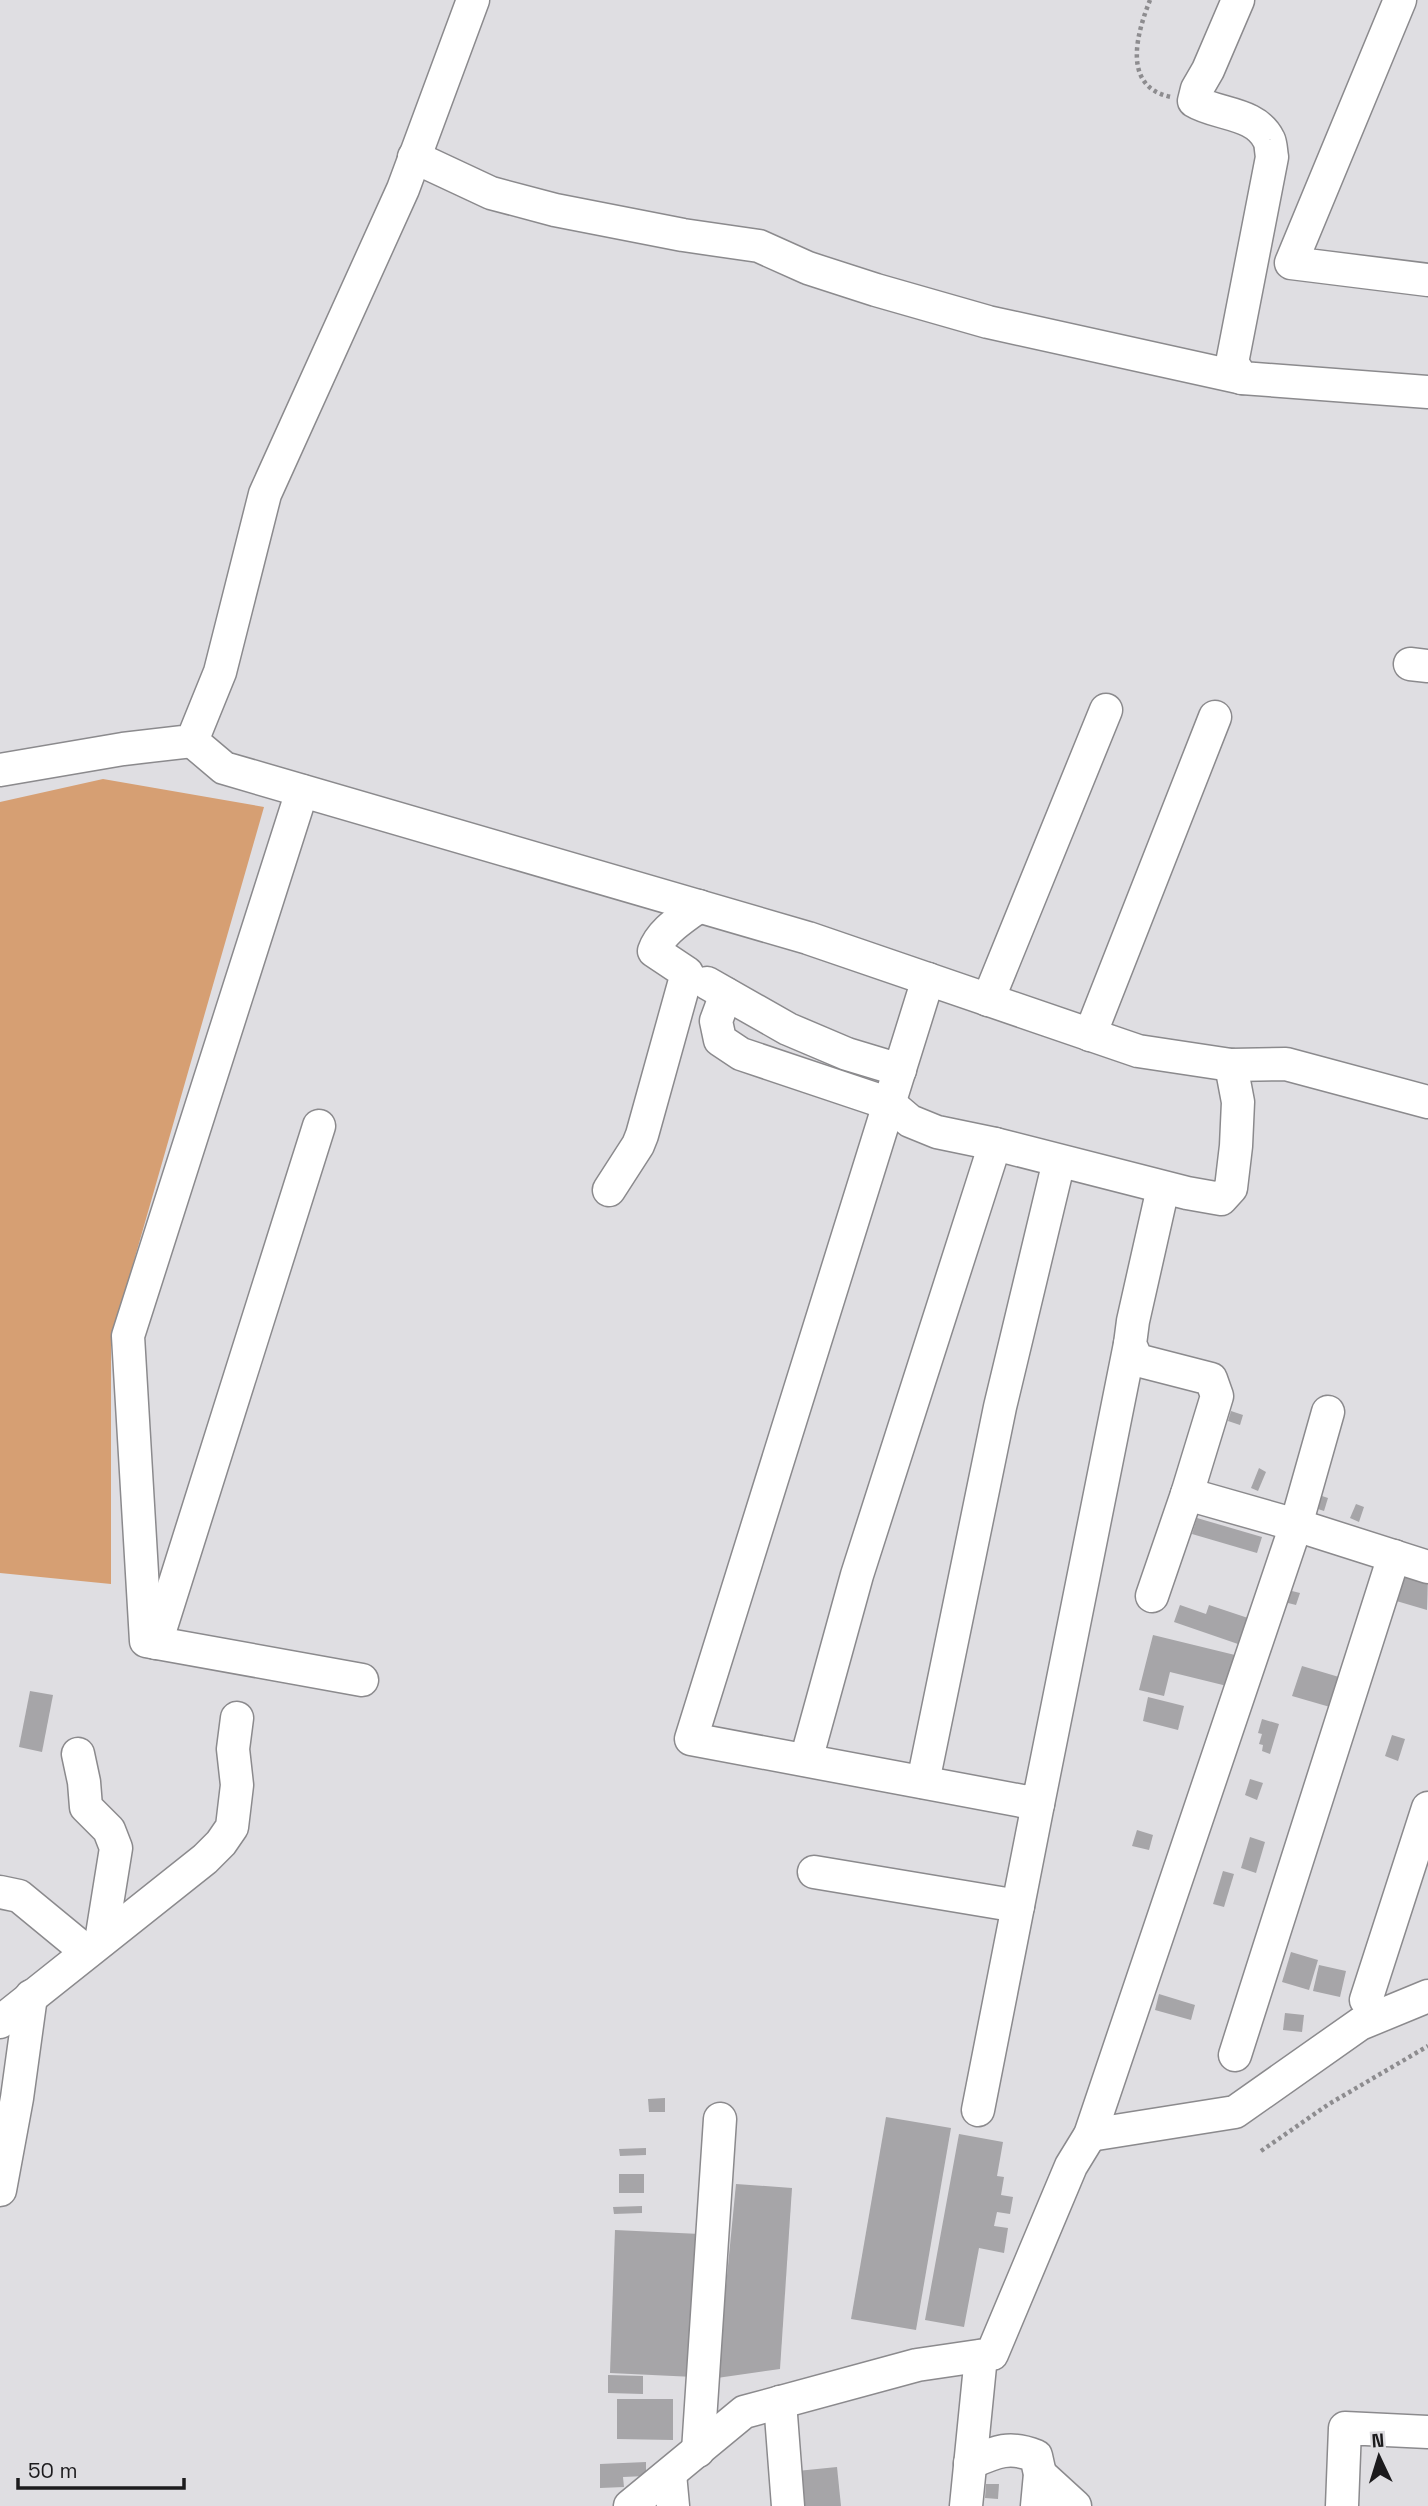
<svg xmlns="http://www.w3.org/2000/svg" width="1428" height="2506" font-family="'Space Grotesk',sans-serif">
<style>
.green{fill:#d69f73}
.building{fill:#a6a5a8}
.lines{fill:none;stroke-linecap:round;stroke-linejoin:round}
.minor-casing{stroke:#8b8a8d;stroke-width:35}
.path{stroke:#8d8c8f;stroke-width:4.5;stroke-dasharray:3.5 3.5;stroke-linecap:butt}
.minor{stroke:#fff;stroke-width:32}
</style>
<rect width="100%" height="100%" fill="#dfdee2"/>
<!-- green -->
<path class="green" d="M103,779L264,807L111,1341V1584L0,1573V802Z"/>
<!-- building -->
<g class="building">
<path d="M1231,1411L1243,1415L1240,1425L1228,1421Z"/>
<path d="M1259,1468L1266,1472L1258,1491L1251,1488Z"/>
<path d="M1316,1494L1328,1498L1324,1511L1312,1507Z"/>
<path d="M1356,1504L1364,1507L1359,1522L1350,1518Z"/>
<path d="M1197,1518L1262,1537L1257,1553L1192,1534Z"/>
<path d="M1402,1568L1428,1576L1427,1610L1393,1600Z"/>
<path d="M1284,1589L1300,1593L1296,1605L1280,1601Z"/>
<path d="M1180,1605L1206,1614L1209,1605L1248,1618L1238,1644L1174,1622Z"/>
<path d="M1153,1635L1235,1655L1227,1686L1170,1672L1164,1696L1139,1690Z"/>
<path d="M1302,1666L1339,1677L1330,1707L1292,1696Z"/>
<path d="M30,1691L53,1695L42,1752L19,1747Z"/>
<path d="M1148,1697L1184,1706L1178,1730L1143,1721Z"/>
<path d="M1262,1719L1279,1724L1270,1754L1262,1751L1263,1745L1259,1744L1262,1734L1258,1733Z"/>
<path d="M1392,1735L1405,1739L1398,1761L1385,1756Z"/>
<path d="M1250,1779L1263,1783L1257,1800L1245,1795Z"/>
<path d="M1137,1830L1153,1835L1149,1850L1132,1846Z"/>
<path d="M1250,1837L1265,1842L1256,1873L1241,1868Z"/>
<path d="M1223,1871L1234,1874L1224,1907L1213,1904Z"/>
<path d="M1291,1952L1318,1960L1309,1990L1282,1982Z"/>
<path d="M1319,1965L1346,1971L1340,1997L1313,1991Z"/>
<path d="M1159,1994L1195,2005L1191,2020L1155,2010Z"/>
<path d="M1285,2013L1304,2015L1302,2032L1283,2030Z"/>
<path d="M665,2098V2112H649L648,2099Z"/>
<path d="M886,2117L951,2128L916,2330L851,2319Z"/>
<path d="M959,2134L1003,2142L997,2176L1004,2177L1001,2195L1013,2197L1010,2214L997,2212L994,2226L1008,2228L1004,2253L979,2248L964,2327L925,2320Z"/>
<path d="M646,2148V2155L620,2156L619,2149Z"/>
<rect x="619" y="2174" width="25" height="19"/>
<path d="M736,2184L792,2188L780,2369L717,2378Z"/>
<path d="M642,2206V2213L614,2214L613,2207Z"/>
<path d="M615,2230L700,2234L694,2377L610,2373Z"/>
<path d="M608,2375L643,2376V2394L608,2393Z"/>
<path d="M617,2399H673V2440L617,2439Z"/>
<path d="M646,2462V2476L623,2477L624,2487L600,2488V2464Z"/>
<path d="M837,2467L841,2506H800L797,2471Z"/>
<path d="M986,2484H999L998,2499L985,2498Z"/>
</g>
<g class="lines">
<!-- minor casing -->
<g class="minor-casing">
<g id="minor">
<path d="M1238,0L1208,70L1197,89L1194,101C1217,115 1256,112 1269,140C1271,144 1271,152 1272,157L1232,363L1242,378L1428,392"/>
<path d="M1400,0L1291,263L1428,280"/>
<path d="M414,157L491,193L555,210L683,235L759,246L808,268L876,290L988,322L1242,378"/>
<path d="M1410,664L1428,666"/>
<path d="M192,741L224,768L808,938L1138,1051L1231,1065L1286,1064L1428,1102"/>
<path d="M0,770L123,749L192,741L220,672L265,494L403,189L473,0"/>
<path d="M302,791L128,1336L146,1641L362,1680"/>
<path d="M928,979L691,1739L1038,1804L1130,1344"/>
<path d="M707,983L788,1029L847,1054L900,1070"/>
<path d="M726,994L716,1021L720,1040L741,1054L890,1104L910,1121L937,1132L995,1144L1187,1193L1221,1199L1231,1188L1236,1146L1238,1102L1231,1065"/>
<path d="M988,1000L1106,710"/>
<path d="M1090,1035L1215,717"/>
<path d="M609,1190L638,1145L642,1135L687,973L654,951C661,931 682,919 699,906"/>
<path d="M1187,1494L1296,1525L1428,1567"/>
<path d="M1152,1596L1187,1494L1217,1396L1211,1379L1137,1360L1130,1344L1133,1321L1163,1188"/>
<path d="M156,1643L319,1126"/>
<path d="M78,1754L84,1782L86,1807L109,1830L116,1848L101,1941"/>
<path d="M806,1760L857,1575L995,1144"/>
<path d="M923,1782L1000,1407L1059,1161"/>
<path d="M814,1872L1018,1906"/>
<path d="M0,1892L19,1896L87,1952"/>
<path d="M1366,2000L1428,1808"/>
<path d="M0,2022L205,1859L221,1843L232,1827L237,1785L233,1749L237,1718"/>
<path d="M1235,2055L1394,1556"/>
<path d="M978,2110L1038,1804"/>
<path d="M1090,2135L1235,2112L1360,2024L1428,1996"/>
<path d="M0,2190L17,2098L31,1996"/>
<path d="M780,2402L788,2506"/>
<path d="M698,2451L720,2119"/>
<path d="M970,2463C995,2452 1009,2445 1036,2456L1040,2474L1037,2506"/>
<path d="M670,2474L673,2506"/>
<path d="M1040,2474L1075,2506"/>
<path d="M630,2506L744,2412L917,2365L992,2354L1071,2166L1090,2135L1296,1525L1328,1412"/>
<path d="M966,2506L981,2356"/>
<path d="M1342,2506L1345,2428L1428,2432"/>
</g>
</g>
<!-- path -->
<g class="path">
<path d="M1150,0C1137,33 1121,87 1171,97"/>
<path d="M1261,2151L1329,2104L1428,2046"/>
</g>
<!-- minor -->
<use href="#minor" class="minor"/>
</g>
<!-- north arrow -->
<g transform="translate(1379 2457) rotate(356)" stroke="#dfdee2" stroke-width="5" paint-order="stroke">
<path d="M0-5L12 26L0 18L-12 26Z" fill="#1c1b1d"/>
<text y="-10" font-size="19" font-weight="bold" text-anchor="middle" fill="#1c1b1d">N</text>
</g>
<!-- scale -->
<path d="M18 2478v10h166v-10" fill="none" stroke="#1c1b1d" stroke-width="3.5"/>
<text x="28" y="2478" font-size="21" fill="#1c1b1d" stroke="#dfdee2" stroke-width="5" paint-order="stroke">50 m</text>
</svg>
